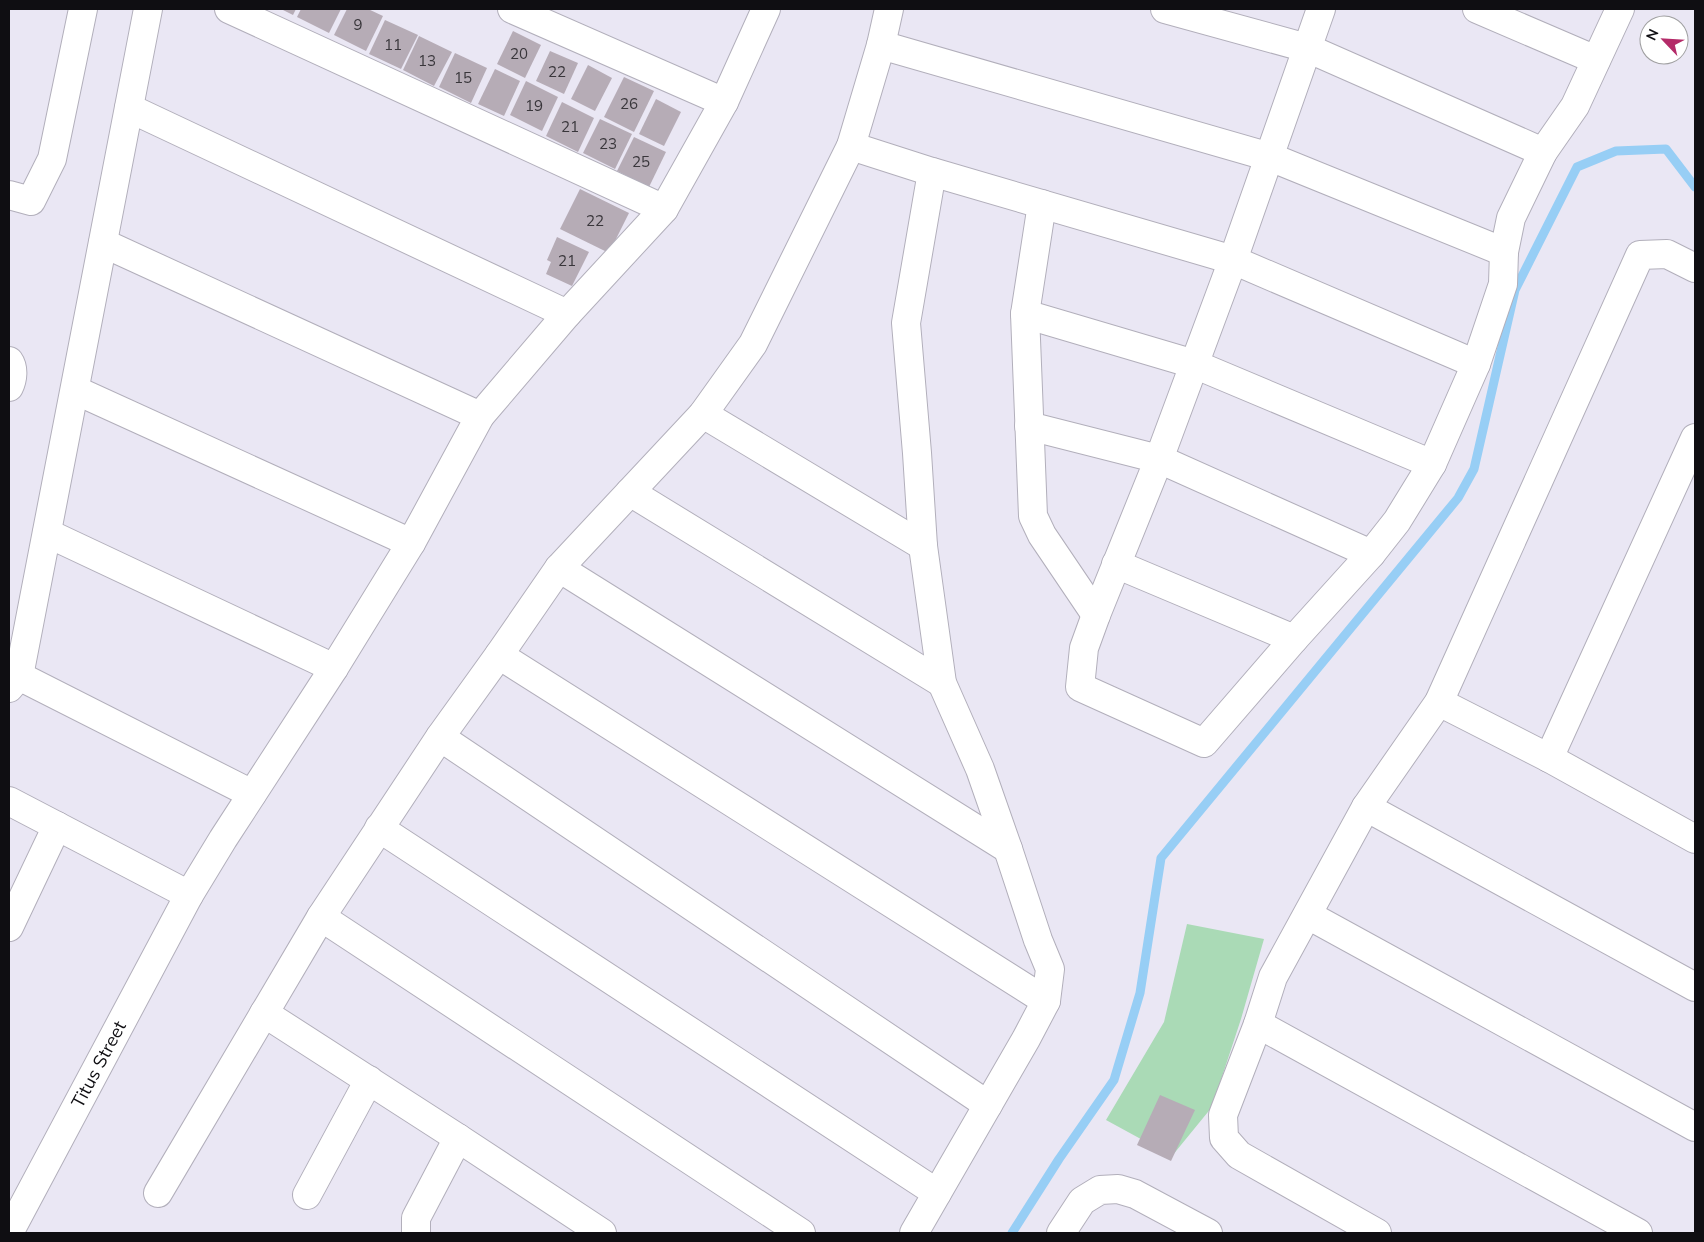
<svg xmlns="http://www.w3.org/2000/svg" width="1704" height="1242" font-family="Mulish,sans-serif">
<style>
.green{fill:#aadab6}
.lines{fill:none;stroke-linecap:round;stroke-linejoin:round}
.stream{stroke:#97cef5;stroke-width:9}
.building{fill:#b6acb6}
.minor-casing{stroke:#b2afbb;stroke-width:30}
.minor{stroke:#fff;stroke-width:28}
.labels{text-anchor:middle;stroke-width:4;stroke-linejoin:round;paint-order:stroke}
.number-label{font-size:15px;fill:#39363b}
.street-label{font-size:18px;fill:#0f0e12;stroke:#fff}
</style>
<rect width="100%" height="100%" fill="#eae7f4"/>
<!-- green -->
<path class="green" d="M1187,924L1264,939L1241,1019L1212,1107L1172,1156L1106,1120L1164,1022Z"/>
<g class="lines">
<!-- stream -->
<path class="stream" d="M1012,1233L1059,1159L1114,1080L1140,993L1161,858L1458,498L1474,469L1515,290L1577,167L1616,151L1666,149L1695,187"/>
</g>
<!-- building -->
<g class="building">
<path d="M281,9H296L293,15Z"/>
<path d="M301,9H341L329,33L297,17Z"/>
<path d="M347,9H368L383,16L366,51L334,35Z"/>
<path d="M385,20L418,35L401,69L369,54Z"/>
<path d="M513,31L541,45L525,78L497,64Z"/>
<path d="M419,36L452,52L434,86L403,70Z"/>
<path d="M550,51L578,63L564,94L536,81Z"/>
<path d="M455,53L487,68L471,103L439,87Z"/>
<path d="M588,65L612,78L595,111L571,99Z"/>
<path d="M495,69L520,81L504,116L478,104Z"/>
<path d="M624,77L654,91L634,132L604,117Z"/>
<path d="M526,81L558,97L542,131L510,115Z"/>
<path d="M656,99L681,112L664,146L639,134Z"/>
<path d="M562,102L594,118L578,152L546,136Z"/>
<path d="M600,119L632,134L615,169L583,153Z"/>
<path d="M634,137L666,152L649,187L617,171Z"/>
<path d="M580,189L629,213L609,253L560,229Z"/>
<path d="M557,237L589,252L572,286L546,274L551,262L547,260Z"/>
<path d="M1160,1095L1195,1110L1171,1161L1137,1145Z"/>
</g>
<g class="lines">
<!-- minor casing -->
<g class="minor-casing">
<g id="minor">
<path d="M229,9L664,209"/>
<path d="M512,9L724,102"/>
<path d="M1165,9L1307,48L1543,152"/>
<path d="M1321,9L1233,260L1159,459L1096,615L1084,648L1080,687L1204,743L1294,639L1371,554L1397,521L1432,464L1476,364L1503,284L1504,252L1511,218L1543,152L1575,106L1620,9"/>
<path d="M1477,9L1596,60"/>
<path d="M881,45L1270,157L1504,252"/>
<path d="M129,108L567,314"/>
<path d="M851,146L932,172L1233,260L1476,364"/>
<path d="M9,195L31,201L52,159L83,9"/>
<path d="M1042,204L1025,314L1033,516L1042,535L1096,615"/>
<path d="M103,243L480,416"/>
<path d="M1025,314L1194,364L1432,464"/>
<path d="M9,361C14,368 13,379 9,387"/>
<path d="M75,390L411,543"/>
<path d="M703,414L923,546"/>
<path d="M1029,426L1159,459L1371,554"/>
<path d="M630,492L942,683"/>
<path d="M47,533L334,668"/>
<path d="M1116,564L1294,639"/>
<path d="M559,568L1008,849"/>
<path d="M499,655L1046,1001"/>
<path d="M19,676L252,794"/>
<path d="M9,688L19,676L148,9"/>
<path d="M1439,702L1549,758L1695,839"/>
<path d="M440,737L988,1105"/>
<path d="M1549,758L1695,438"/>
<path d="M9,801L189,895"/>
<path d="M1366,807L1695,987"/>
<path d="M379,828L937,1193"/>
<path d="M1308,915L1695,1127"/>
<path d="M321,917L801,1233"/>
<path d="M9,927L57,826"/>
<path d="M264,1013L458,1138L602,1233"/>
<path d="M1258,1024L1638,1233"/>
<path d="M158,1193L321,917L440,737L499,655L559,568L703,414L753,344L851,146L881,45L889,9"/>
<path d="M307,1195L369,1080"/>
<path id="s1" d="M9,1233L189,895L223,839L334,668L411,543L480,416L567,314L664,209L724,102L766,9"/>
<path d="M416,1233V1218L458,1138"/>
<path d="M914,1233L1026,1039L1046,1001L1050,969L1038,940L1008,849L980,769L942,683L923,546L917,453L906,323L932,172"/>
<path d="M1061,1233L1082,1201L1100,1190L1118,1189L1135,1194L1208,1233"/>
<path d="M1377,1233L1239,1155L1224,1138L1223,1115L1258,1024L1273,977L1366,807L1439,702L1640,255L1667,254L1695,268"/>
</g>
</g>
<!-- minor -->
<use href="#minor" class="minor"/>
</g>
<g class="labels">
<!-- number labels -->
<g class="number-label">
<text x="358" y="30">9</text>
<text x="393" y="50">11</text>
<text x="519" y="59">20</text>
<text x="427" y="66">13</text>
<text x="557" y="77">22</text>
<text x="463" y="83">15</text>
<text x="629" y="109">26</text>
<text x="534" y="111">19</text>
<text x="570" y="132">21</text>
<text x="608" y="149">23</text>
<text x="641" y="167">25</text>
<text x="595" y="226">22</text>
<text x="567" y="266">21</text>
</g>
<!-- street labels -->
<g class="street-label">
<text dy="6" stroke="none"><textPath href="#s1" startOffset="191">Titus Street</textPath></text>
</g>
</g>
<!-- border -->
<rect width="1704" height="1242" fill="none" stroke="#0f0e12" stroke-width="20"/>
<!-- north arrow -->
<g transform="translate(1664 40) rotate(295)"><circle r="24" fill="#ffffff" stroke="#9f9fa0"/>
<path d="M0-4L9 19L0 12L-9 19Z" fill="#b42b69"/>
<text y="-8" font-size="14" font-weight="bold" text-anchor="middle" fill="#0f0e12">N</text>
</g>
</svg>
